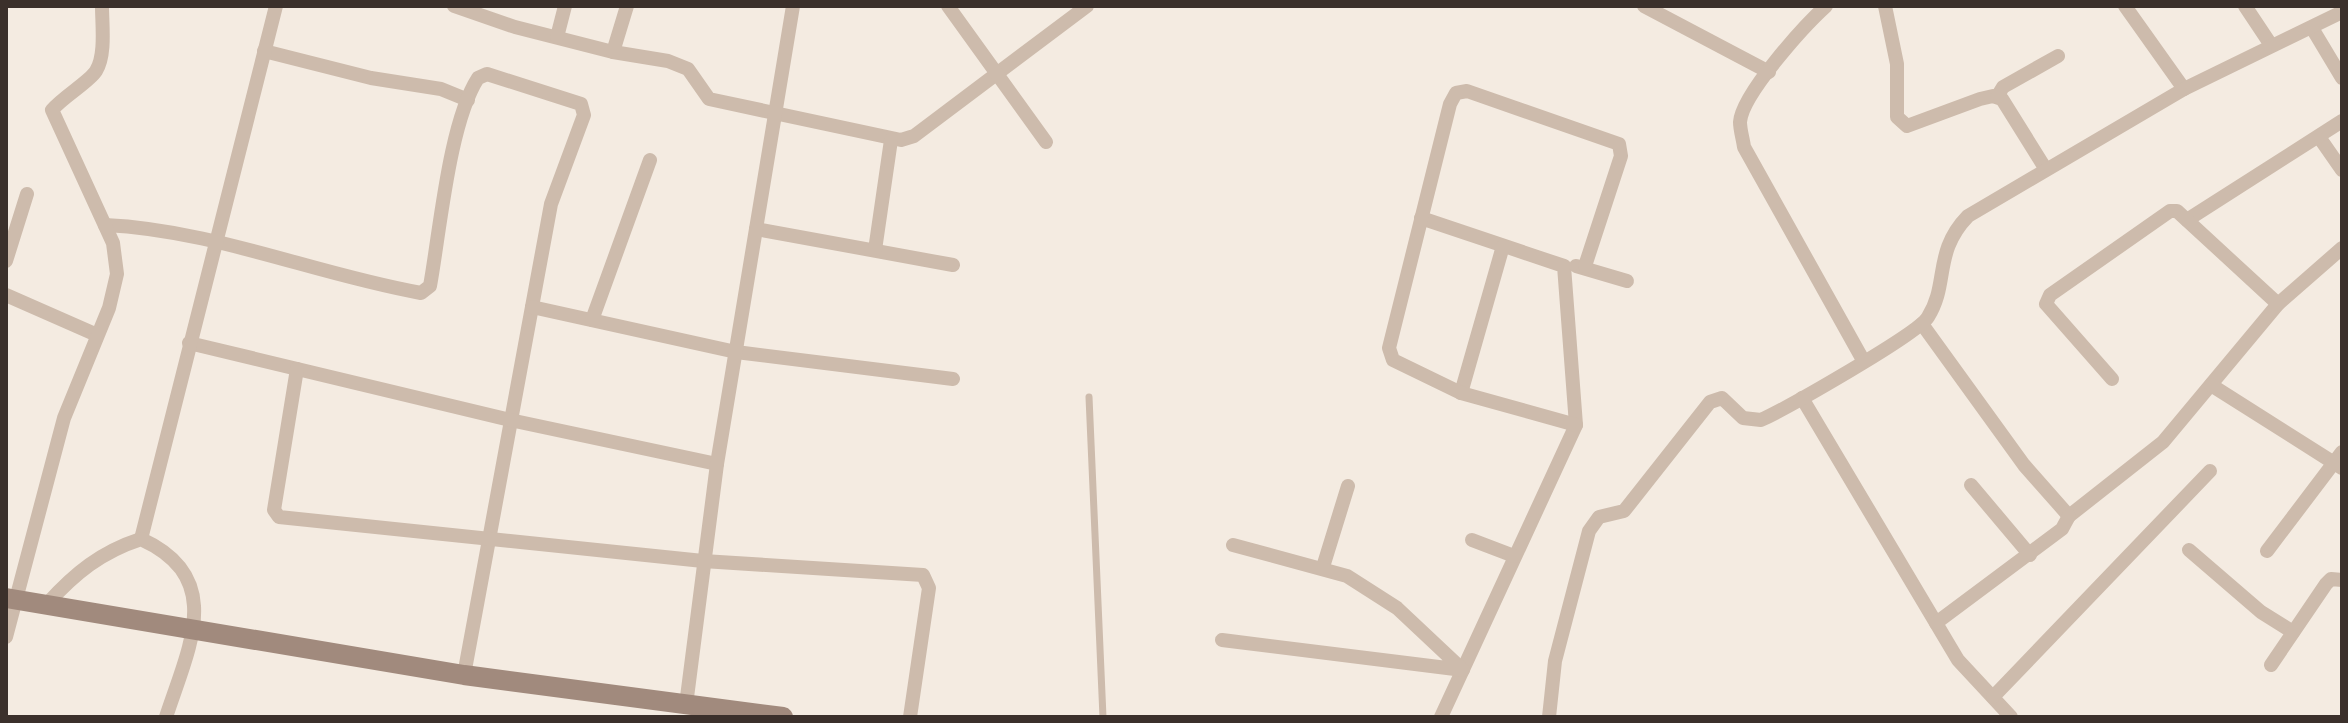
<svg xmlns="http://www.w3.org/2000/svg" width="2348" height="723" font-family="Montserrat,sans-serif">
<style>
.lines{fill:none;stroke-linecap:round;stroke-linejoin:round}
.lane{stroke:#cdbbac;stroke-width:7}
.street{stroke:#cdbbac;stroke-width:14}
.secondary{stroke:#a18a7d;stroke-width:20}
</style>
<rect width="100%" height="100%" fill="#f4ebe1"/>
<g class="lines">
<!-- lane -->
<path class="lane" d="M1089,397L1103,717"/>
<!-- street -->
<g class="street">
<path d="M454,6L515,27L613,52L668,61L688,69L709,99L901,140L914,136L1087,6"/>
<path d="M948,6L1046,142"/>
<path d="M1644,6L1769,72"/>
<path d="M1826,6C1805,25 1742,94 1740,122C1740,130 1743,139 1744,147L1863,360"/>
<path d="M1885,6L1897,64V117L1907,126L1980,99L1993,96L2002,99L2045,168"/>
<path d="M2125,6L2184,89"/>
<path d="M2245,6L2271,45"/>
<path d="M2312,28L2342,78"/>
<path d="M557,37L565,6"/>
<path d="M264,51L371,78L441,89L468,100"/>
<path d="M613,52L627,6"/>
<path d="M1997,97L2003,87L2058,56"/>
<path d="M2319,137L2342,170"/>
<path d="M1421,218L1564,266L1576,425L1441,717"/>
<path d="M2187,220L2342,121"/>
<path d="M105,225C214,230 314,274 421,293L430,286C440,231 449,123 478,78L487,74L581,104L584,115L551,204L464,675"/>
<path d="M756,229L953,265"/>
<path d="M875,250L891,140"/>
<path d="M6,261L27,194"/>
<path d="M1576,266L1627,281"/>
<path d="M6,295L97,335"/>
<path d="M532,307L736,352L953,379"/>
<path d="M592,320L650,160"/>
<path d="M1922,324L2024,465L2069,516L2163,442L2278,304L2342,248"/>
<path d="M189,343L510,420L717,464"/>
<path d="M297,369L274,510L279,517L703,561L923,575L929,588L910,717"/>
<path d="M2112,379L2046,304L2050,295L2170,211H2177L2278,304"/>
<path d="M2211,385L2342,468"/>
<path d="M1461,393L1503,246"/>
<path d="M1802,398L1958,660L2011,717"/>
<path d="M1576,425L1461,393L1393,360L1389,348L1450,104L1456,93L1467,91L1619,144L1621,156L1585,266"/>
<path d="M1971,485L2030,555"/>
<path d="M141,539L276,6"/>
<path d="M1472,540L1514,556"/>
<path d="M2189,550L2261,612L2293,632"/>
<path d="M2267,551L2342,452"/>
<path d="M1323,567L1348,486"/>
<path d="M47,604C75,573 101,552 141,539C227,578 188,649 166,717"/>
<path d="M1936,623L2062,529L2069,516"/>
<path d="M6,637L64,418L109,308L117,274L113,243L52,110C64,96 89,82 96,71C106,55 102,25 102,6"/>
<path d="M1222,640L1463,670L1397,608L1347,576L1233,545"/>
<path d="M2271,665L2326,584L2331,579L2342,580"/>
<path d="M1993,697L2210,471"/>
<path d="M686,705L717,464L793,6"/>
<path d="M1549,717L1555,661L1589,531L1599,517L1624,511L1710,402L1722,398L1743,418L1761,420C1785,409 1918,334 1928,317C1949,284 1933,252 1968,216L2184,89L2342,12"/>
</g>
<!-- secondary -->
<path class="secondary" d="M6,598L464,675L783,717"/>
</g>
<!-- border -->
<rect width="2348" height="723" fill="none" stroke="#3b302b" stroke-width="16"/>
</svg>
